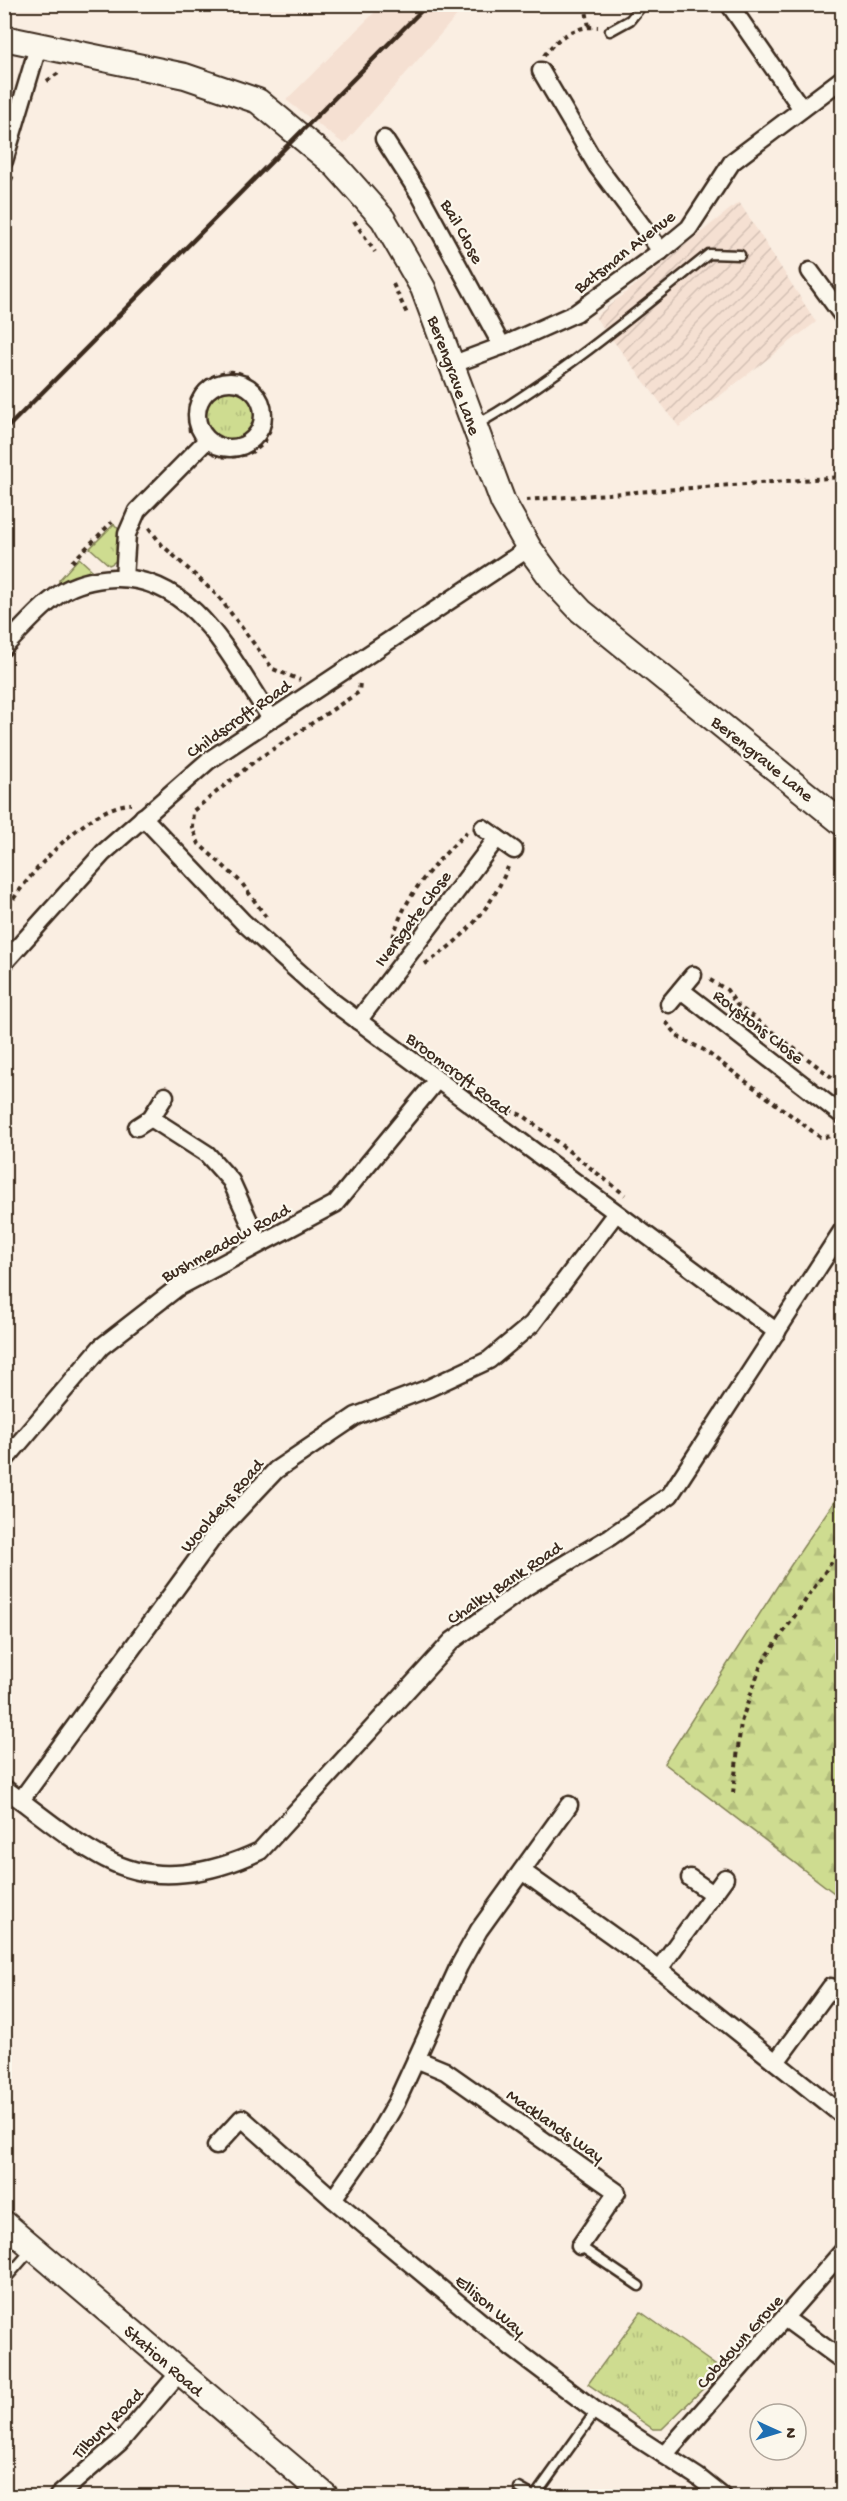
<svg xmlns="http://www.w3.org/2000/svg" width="847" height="2501" font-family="'Gochi Hand',sans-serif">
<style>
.built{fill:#f5e0d2}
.industrial{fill:url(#industrial-furrows)}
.grass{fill:url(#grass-tufts);stroke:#848357;stroke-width:1.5}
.forest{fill:url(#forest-firs);stroke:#848357;stroke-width:1.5}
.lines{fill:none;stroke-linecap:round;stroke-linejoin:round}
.lane-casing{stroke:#3b2a1e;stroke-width:13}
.street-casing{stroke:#3b2a1e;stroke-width:21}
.secondary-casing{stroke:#3b2a1e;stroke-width:28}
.path{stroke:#3b2a1e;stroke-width:4;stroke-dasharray:4.5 4.5;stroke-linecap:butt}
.lane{stroke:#fbf7ec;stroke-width:8}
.street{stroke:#fbf7ec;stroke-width:16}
.secondary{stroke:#fbf7ec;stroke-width:24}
.rail{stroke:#3b2a1e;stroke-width:4.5}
.labels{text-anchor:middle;stroke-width:4.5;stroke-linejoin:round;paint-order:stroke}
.street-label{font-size:18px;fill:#3b2a1e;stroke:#fbf7ec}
</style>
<defs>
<pattern id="industrial-furrows" width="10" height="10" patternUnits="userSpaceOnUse" patternTransform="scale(1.5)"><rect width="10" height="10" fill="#f5e0d2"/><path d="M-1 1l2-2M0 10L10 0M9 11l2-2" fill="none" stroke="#d3c0b4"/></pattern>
<pattern id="grass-tufts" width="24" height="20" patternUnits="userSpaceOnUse" patternTransform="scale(1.5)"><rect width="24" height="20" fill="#cedc90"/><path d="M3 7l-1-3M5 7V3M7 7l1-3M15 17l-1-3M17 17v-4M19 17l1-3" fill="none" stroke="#b2bd7c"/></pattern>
<pattern id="forest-firs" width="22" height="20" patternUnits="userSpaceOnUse" patternTransform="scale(1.5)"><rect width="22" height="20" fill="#cedc90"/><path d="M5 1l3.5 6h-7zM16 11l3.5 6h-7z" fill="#b2bd7c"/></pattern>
</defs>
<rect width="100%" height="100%" fill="#faeee2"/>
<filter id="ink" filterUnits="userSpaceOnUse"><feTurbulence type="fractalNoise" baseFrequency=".0167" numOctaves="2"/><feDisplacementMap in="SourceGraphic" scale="12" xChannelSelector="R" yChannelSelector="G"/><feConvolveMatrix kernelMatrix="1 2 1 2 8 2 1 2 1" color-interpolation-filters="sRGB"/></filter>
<g filter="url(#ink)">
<!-- built -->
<path class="built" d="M383,4L466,5L344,144L286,100Z"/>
<!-- industrial -->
<path class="industrial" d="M739,202L816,322L679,427L595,317Z"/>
<!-- grass -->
<g class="grass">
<circle cx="230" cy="416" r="27"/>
<path d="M114,524L122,533C121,545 122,561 109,565L90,548Z"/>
<path d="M79,558L91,569L90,574L59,585V580Z"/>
<path d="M641,2312L722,2370L662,2429H653L588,2384Z"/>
</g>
<!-- forest -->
<path class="forest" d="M842,1490V1899L664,1763L791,1565Z"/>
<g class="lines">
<!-- lane casing -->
<g class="lane-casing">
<g id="lane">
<path d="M610,31L630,20L643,4"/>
<path d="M476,425C560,377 634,314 709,254L740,255"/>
<path d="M580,2246L639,2286"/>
<path d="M4,2281L31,2250"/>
<path d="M519,2488L533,2496"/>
<path d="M535,2496L596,2411"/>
</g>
</g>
<!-- street casing -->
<g class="street-casing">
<g id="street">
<path d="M729,4L802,109"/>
<path d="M541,71L597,166L661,251"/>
<path d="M384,139L420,195L502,346"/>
<path d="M4,161L38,47"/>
<path d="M810,271L842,315"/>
<path d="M451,365L502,346L576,313L661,251L689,228L732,162L842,79"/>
<circle cx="230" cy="415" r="33"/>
<path d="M124,578L127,534L137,511L206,441"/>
<path d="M4,647C22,629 40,607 61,593C76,583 96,579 114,578C195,576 231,660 270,717"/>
<path d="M143,817L243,922L329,999L777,1332"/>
<path d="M483,828L514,850"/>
<path d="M4,963L103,853L208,761L529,548"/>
<path d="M681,990L842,1115"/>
<path d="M669,1004L693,975"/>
<path d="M358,1021L497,838"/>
<path d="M151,1118L207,1154L231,1181L259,1243"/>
<path d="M137,1127L151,1118L165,1096"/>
<path d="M4,1461L101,1347L177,1288L335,1204L437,1080"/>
<path d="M4,1788C35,1810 72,1842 106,1859C155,1886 213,1873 260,1851L452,1641L526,1587L610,1537L670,1495L842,1231"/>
<path d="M21,1800L215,1535L276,1470L356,1416L429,1388L489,1360L532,1324L616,1213"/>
<path d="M522,1871L659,1969L842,2115"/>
<path d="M690,1878L713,1894"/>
<path d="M659,1969L725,1878"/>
<path d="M416,2059L445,2071L617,2192L580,2246"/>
<path d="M776,2062L831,1987"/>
<path d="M216,2146L242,2118L333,2199L511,2347L596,2411L698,2477L722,2496"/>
<path d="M333,2199L374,2141L396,2103L459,1966L479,1930L569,1805"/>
<path d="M786,2319L842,2360"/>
<path d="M664,2455L842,2252"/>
<path d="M58,2496L120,2442L179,2373"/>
</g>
</g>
<!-- secondary casing -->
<g class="secondary-casing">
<g id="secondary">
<path d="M4,38L185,76L258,101L336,166L383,219L423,288L503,502L529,548L554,582L581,611L842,823"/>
<path d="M4,2223L326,2496"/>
</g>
</g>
<!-- path -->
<g class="path">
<path d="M585,4L589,27"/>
<path d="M544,56C557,37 575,26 598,27"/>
<path d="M47,81L60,72"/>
<path d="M4,197L13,175"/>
<path d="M354,221L375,252"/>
<path d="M393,284L408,316"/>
<path d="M190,432C187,412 189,396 205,382C262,335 313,467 217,456"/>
<path d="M526,500L842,477"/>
<path d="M149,528L162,545L218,596L273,669L300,680"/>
<path d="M72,562L112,522"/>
<path d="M4,914C24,878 88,805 131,804"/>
<path d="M266,917L241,882L199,844L192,827L193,811L255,761L359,692L360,682"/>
<path d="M391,946C401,898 433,865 467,832"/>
<path d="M425,964C463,940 491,909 508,867"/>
<path d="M710,980L727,990L737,1005L842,1085"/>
<path d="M666,1022L680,1038L704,1050L820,1137L842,1136"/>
<path d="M509,1110L524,1116L625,1195"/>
<path d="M733,1793L741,1722L761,1665L842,1547"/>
</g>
<!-- lane -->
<use href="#lane" class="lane"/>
<!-- street -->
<use href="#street" class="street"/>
<!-- secondary -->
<use href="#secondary" class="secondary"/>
<!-- rail -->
<path class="rail" d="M4,431L428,4"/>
</g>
</g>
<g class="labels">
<!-- street labels -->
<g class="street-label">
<text transform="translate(463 231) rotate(61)" y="6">Bail Close</text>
<text transform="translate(624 251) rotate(-38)" y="6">Batsman Avenue</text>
<text transform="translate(455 375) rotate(70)" y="6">Berengrave Lane</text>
<text transform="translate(238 718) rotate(-35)" y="6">Childscroft Road</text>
<text transform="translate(763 758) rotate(39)" y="6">Berengrave Lane</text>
<text transform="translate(412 918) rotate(-53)" y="6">Iversgate Close</text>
<text transform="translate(759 1026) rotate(38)" y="6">Roystons Close</text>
<text transform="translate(459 1073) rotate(37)" y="6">Broomcroft Road</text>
<text transform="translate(225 1242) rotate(-29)" y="6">Bushmeadow Road</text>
<text transform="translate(221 1505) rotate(-49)" y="6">Wooldeys Road</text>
<text transform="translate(504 1582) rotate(-34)" y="6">Chalky Bank Road</text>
<text transform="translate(556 2125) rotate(35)" y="6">Macklands Way</text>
<text transform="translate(491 2305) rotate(40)" y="6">Ellison Way</text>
<text transform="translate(739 2341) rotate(-48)" y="6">Cobdown Grove</text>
<text transform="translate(164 2360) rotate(41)" y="6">Station Road</text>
<text transform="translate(107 2423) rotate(-45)" y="6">Tilbury Road</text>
</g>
</g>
<!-- margin -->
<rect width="847" height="2501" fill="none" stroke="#fbf7ec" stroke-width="24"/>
<rect x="12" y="12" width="823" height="2477" fill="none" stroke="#3b2a1e" stroke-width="2" filter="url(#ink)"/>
<!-- north arrow -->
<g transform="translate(778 2432) rotate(94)"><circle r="28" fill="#fbf7ec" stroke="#aea59a" stroke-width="1.5"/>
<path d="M0-4.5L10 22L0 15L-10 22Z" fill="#1f6fb2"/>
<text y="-9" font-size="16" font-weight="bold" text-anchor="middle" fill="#3b2a1e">N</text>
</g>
</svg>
